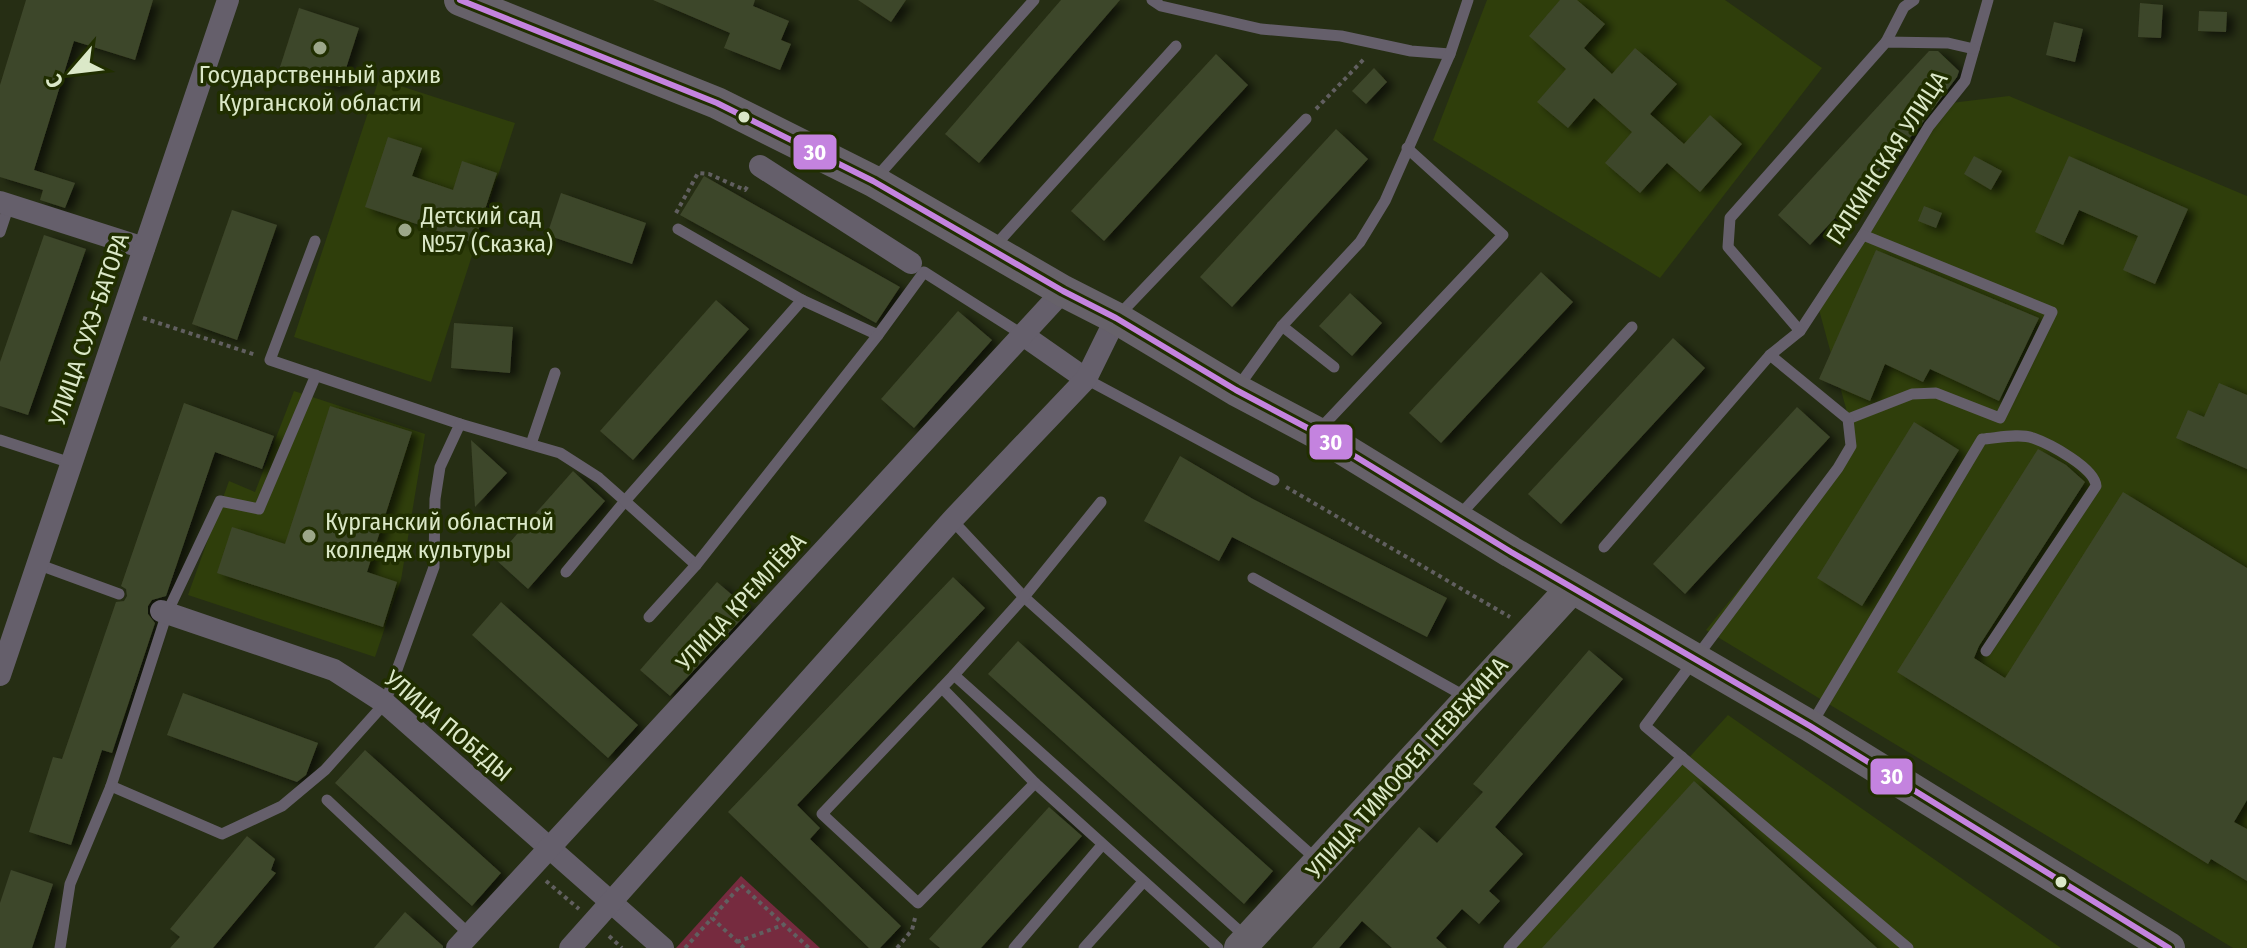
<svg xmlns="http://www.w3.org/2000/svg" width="2247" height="948" font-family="'Fira Sans Condensed',sans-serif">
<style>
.built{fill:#2f3e0b}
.green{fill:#762b3f}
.building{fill:#3e462a;filter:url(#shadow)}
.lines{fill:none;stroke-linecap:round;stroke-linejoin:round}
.path{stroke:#615f60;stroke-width:4;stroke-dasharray:4 4;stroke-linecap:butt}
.lane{stroke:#655f6b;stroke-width:11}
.street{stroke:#655f6b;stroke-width:22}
.secondary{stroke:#666169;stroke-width:32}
.bus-1-casing{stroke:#202e00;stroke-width:12}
.bus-1{stroke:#c483df;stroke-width:6}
.poi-dot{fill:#9ca789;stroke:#202e00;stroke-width:3}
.bus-dot{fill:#dbe8c8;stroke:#202e00;stroke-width:3}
.labels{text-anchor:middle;stroke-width:7;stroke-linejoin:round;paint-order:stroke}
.poi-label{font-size:24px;fill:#dbe8c8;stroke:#202e00;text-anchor:start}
.street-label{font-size:24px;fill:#dbe8c8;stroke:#202e00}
.line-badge{stroke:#202e00;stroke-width:3}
.badge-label{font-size:22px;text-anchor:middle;font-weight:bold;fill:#fff}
</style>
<defs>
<filter id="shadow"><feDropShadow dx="7" dy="4" stdDeviation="4" flood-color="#0009"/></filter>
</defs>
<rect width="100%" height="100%" fill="#262e14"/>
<!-- built -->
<g class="built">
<path d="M1487,0H1725L1822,68L1660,278L1433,140Z"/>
<path d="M379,79L515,123L431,382L294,337Z"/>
<path d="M2009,96L2247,196V948H2233L1706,630L1856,445L1818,306L1934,105Z"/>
<path d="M294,391L425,434L401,580L375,657L188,595L229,481L255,492Z"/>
<path d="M1728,715L2061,948H1515Z"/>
</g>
<!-- green -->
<path class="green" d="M741,876L820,948H676Z"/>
<!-- building -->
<g class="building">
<path d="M26,0H153L135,60L74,41L34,170L75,183L65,208L40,200L43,190L0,177V85Z"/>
<path d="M653,0H755L753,6L789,21L781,40L791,44L780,70L724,48L730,33Z"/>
<path d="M858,0H906L891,22Z"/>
<path d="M1061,0H1120L979,163L945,134Z"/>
<path d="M1560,0H1577L1605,24L1584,48L1612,74L1635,48L1677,84L1650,114L1684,144L1710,115L1742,144L1700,192L1667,163L1640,193L1605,163L1632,132L1594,98L1568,128L1537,102L1566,69L1529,36Z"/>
<path d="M2140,3L2163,5L2161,38L2138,37Z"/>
<path d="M299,8L359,28L340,87L280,67Z"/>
<path d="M2199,11L2227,12L2226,32L2198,31Z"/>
<path d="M2054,22L2083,29L2075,62L2046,55Z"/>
<path d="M1929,51H1938L1959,71L1957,77L1917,130L1810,245L1778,215Z"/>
<path d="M1216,54L1248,85L1104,241L1071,211Z"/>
<path d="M1374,68L1387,82L1366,104L1352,91Z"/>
<path d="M1336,129L1368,159L1232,307L1200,277Z"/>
<path d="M388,137L422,148L412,176L453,190L462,161L497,173L474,243L365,207Z"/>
<path d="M1974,156L2002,171L1991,190L1964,174Z"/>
<path d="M2069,156L2188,209L2155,284L2123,270L2138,236L2079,210L2063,245L2035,232Z"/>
<path d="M704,176L900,287L876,323L680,215Z"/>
<path d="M561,193L646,223L632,264L547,235Z"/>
<path d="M1924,206L1942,213L1936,228L1918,221Z"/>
<path d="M232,210L277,225L237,340L192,324Z"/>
<path d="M44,235L86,249L28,415L0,406V362Z"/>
<path d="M1876,250L2039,318L1999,401L1930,369L1923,382L1885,364L1870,401L1819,379Z"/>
<path d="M1541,272L1573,302L1441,443L1409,413Z"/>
<path d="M1350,293L1382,323L1352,356L1319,326Z"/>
<path d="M716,300L749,329L633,460L600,431Z"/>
<path d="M958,311L992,340L914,428L881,399Z"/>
<path d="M454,323L513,327L510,373L451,368Z"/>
<path d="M1673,338L1705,368L1561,524L1528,494Z"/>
<path d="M2219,383L2247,395V469L2176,438L2188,410L2204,417Z"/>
<path d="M184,403L274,436L262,469L215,452L166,596L152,600L148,606V614L155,623L112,753L102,750L71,845L29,832L53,757L62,759L116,602L124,601L127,596L126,589L121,586Z"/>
<path d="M330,406L412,432L367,572L397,582L383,627L217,573L232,527L285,544Z"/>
<path d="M1797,407L1830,437L1685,594L1653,564Z"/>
<path d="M1914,422L1959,450L1862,606L1817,578Z"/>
<path d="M471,440L507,473L475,507Z"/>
<path d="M2038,449L2066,465L2085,482L1979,646L1974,658L2005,678L2123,492L2247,568V800L2234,822L2247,829V881L2211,859L2208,864L1897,672Z"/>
<path d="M1180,456L1253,499L1447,598L1427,637L1232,537L1219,561L1144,521Z"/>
<path d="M573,471L605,501L528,589L495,559Z"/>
<path d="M953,577L985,608L797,805L820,828L810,839L901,926L880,948H869L728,812Z"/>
<path d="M717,582L750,610L670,696L640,670Z"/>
<path d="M501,602L638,725L608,758L472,635Z"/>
<path d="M1018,641L1273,871L1244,904L988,674Z"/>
<path d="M1589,650L1623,679L1495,827L1523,854L1489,891L1500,901L1479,924L1462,909L1436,938L1447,948H1392L1362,921L1339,948H1312L1419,827L1437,843L1483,792L1473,784Z"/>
<path d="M183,693L318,743L306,775L297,782L167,735Z"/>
<path d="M365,750L501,873L472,906L335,783Z"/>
<path d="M1694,781L1877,948H1542Z"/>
<path d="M1049,807L1082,836L981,948H940L929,939Z"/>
<path d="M247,836L275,859L271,870L276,873L213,948H170L180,937L170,929Z"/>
<path d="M11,870L53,884L32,948H0V903Z"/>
<path d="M405,912L443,946V948H374Z"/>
</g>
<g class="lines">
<!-- path -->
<g class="path">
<path d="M1316,109L1365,58"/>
<path d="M676,213L698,173L709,174L745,190L749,184"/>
<path d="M143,318L256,355"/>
<path d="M1286,487L1510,617"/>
<path d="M546,881L579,909"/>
<path d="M609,936L622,948"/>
<path d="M737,942L783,925"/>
<path d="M685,948L712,918"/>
<path d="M744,948L712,918L741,885L809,948"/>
<path d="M897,948L912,930L915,918"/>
</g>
<!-- lane -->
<g class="lane">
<path d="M1152,0L1161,6L1261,29L1341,36L1411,51L1450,54"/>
<path d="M1886,42L1904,7L1914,0"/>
<path d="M876,178L1034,0"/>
<path d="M678,229L802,300L878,335L924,272L1023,335"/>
<path d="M0,232L9,205"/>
<path d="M315,241L270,360L460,424L440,467L435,499L434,567L385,703L325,770L282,806L222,834L111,786L167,613L220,501L259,509L316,375"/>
<path d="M993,248L1176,46"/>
<path d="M1119,315L1306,119"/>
<path d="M1282,326L1334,367"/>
<path d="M1800,331L1863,235L1929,126L1965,81L1988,0"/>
<path d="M1086,379L1274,480"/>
<path d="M1238,387L1282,326L1360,242L1385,201L1450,54L1468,0"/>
<path d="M1848,419L1912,394L1936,393L2000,418L2052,312L1863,235"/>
<path d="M460,424L560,453L599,478L625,501L566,572"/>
<path d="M1318,431L1503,235L1407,148"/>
<path d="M0,440L71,463"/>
<path d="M531,444L555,373"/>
<path d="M1458,517L1632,327"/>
<path d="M952,520L1024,597L1317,860"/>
<path d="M1604,547L1770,355"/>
<path d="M37,564L119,594"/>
<path d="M696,565L625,501L802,300"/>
<path d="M1253,578L1468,698"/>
<path d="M649,617L696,565L878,335"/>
<path d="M954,675L1024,597L1101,502"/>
<path d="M942,688L1035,783L1218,948"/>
<path d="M1811,725L1982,439C1997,438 2020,433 2033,438C2050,444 2095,468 2096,486L1986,651"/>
<path d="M1035,783L918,903L822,814L954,675L1245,936"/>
<path d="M327,800L469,934"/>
<path d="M60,948L70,884L111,786"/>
<path d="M1014,948L1102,845"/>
<path d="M1084,948L1143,882"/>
<path d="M1509,948L1682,757"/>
<path d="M1908,948L1645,726L1838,468L1851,446L1848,419L1770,355L1800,331L1728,247L1730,218L1886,42L1948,43L1974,49"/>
</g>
<!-- street -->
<g class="street">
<path d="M760,166L911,263"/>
<path d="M0,202L144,248"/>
<path d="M1023,335L1086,379"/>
<path d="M161,611L334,670L385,703L663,948"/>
<path d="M0,675L228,0"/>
<path d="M457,948L1063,291"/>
<path d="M570,948L952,520L1086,379L1116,318"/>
</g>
<!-- secondary -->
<g class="secondary">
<path d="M460,0L717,103L873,181L1063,291L1116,318L1236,390L1317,433L1511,552L1810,726L2169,948"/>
<path d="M1240,948L1572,588"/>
</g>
<!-- bus-1 casing -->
<g class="bus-1-casing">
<path id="bus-1" d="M460,0L717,103L873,181L1063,291L1116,318L1236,390L1317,433L1511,552L1810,726L2169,948"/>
</g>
<!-- bus-1 -->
<use href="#bus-1" class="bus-1"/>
</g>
<!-- markers -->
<g class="poi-dot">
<circle cx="320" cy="48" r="8"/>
<circle cx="405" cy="230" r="8"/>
<circle cx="309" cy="536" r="8"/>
</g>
<g class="bus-dot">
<circle cx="744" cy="117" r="7"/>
<circle cx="2061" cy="882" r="7"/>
</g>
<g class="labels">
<!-- poi labels -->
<g class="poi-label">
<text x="320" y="83" text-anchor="middle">Государственный архив<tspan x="320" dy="28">Курганской области</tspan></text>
<text x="421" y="224">Детский сад<tspan x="421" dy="28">№57 (Сказка)</tspan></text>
<text x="325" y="530">Курганский областной<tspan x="325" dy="28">колледж культуры</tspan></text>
</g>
<!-- street labels -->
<g class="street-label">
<text transform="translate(1887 158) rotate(-57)" y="8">ГАЛКИНСКАЯ УЛИЦА</text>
<text transform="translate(89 329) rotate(-71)" y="8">УЛИЦА СУХЭ-БАТОРА</text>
<text transform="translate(741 602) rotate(-47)" y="8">УЛИЦА КРЕМЛЁВА</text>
<text transform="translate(448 726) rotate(40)" y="8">УЛИЦА ПОБЕДЫ</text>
<text transform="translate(1407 768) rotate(-48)" y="8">УЛИЦА ТИМОФЕЯ НЕВЕЖИНА</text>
</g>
</g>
<g class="line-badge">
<rect x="792" y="133" width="46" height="38" rx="8" fill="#c483df"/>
<rect x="1308" y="423" width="46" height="38" rx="8" fill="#c483df"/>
<rect x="1869" y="757" width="45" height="39" rx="8" fill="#c483df"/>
</g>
<g class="badge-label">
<text x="815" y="160">30</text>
<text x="1331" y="450">30</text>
<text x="1892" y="784">30</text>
</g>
<!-- north arrow -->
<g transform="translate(72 72) rotate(242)" stroke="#202e00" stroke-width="6" paint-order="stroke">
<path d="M0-6L14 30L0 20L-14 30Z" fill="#dbe8c8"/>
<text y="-12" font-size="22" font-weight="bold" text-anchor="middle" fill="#dbe8c8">С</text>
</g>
</svg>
